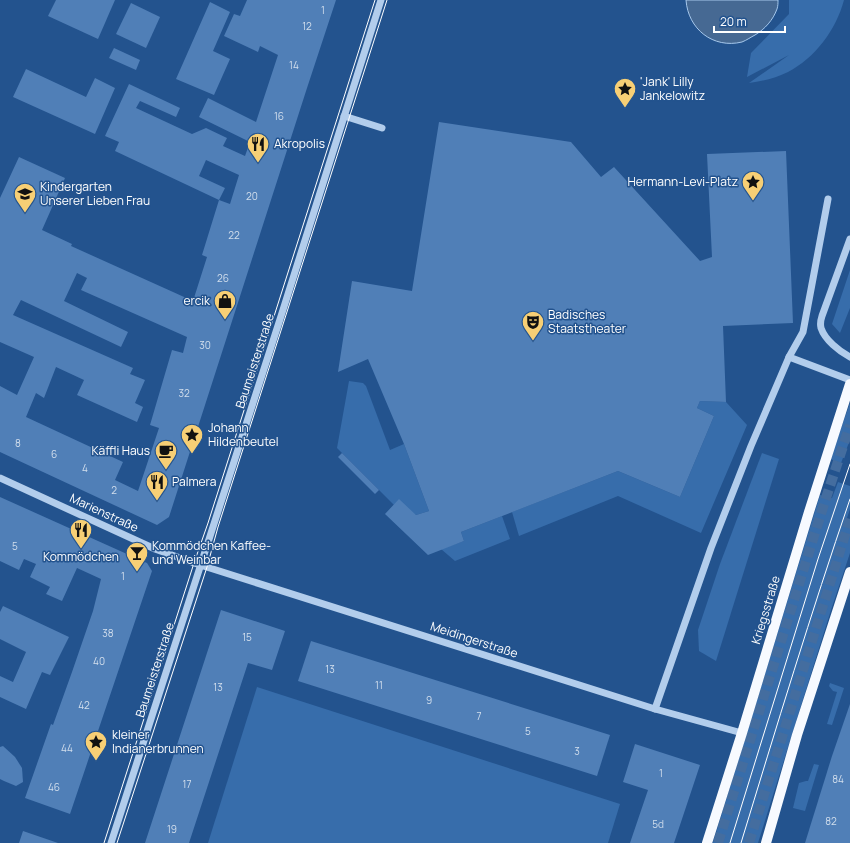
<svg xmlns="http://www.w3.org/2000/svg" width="850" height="843" font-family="Manrope,sans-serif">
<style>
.green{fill:#376dab}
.water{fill:#466993;stroke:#a6c8ec}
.building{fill:#507fb7;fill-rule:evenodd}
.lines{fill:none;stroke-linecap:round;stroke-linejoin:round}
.major-tunnel{stroke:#446d9f;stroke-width:10;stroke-dasharray:10 5;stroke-linecap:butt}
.minor{stroke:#b2cdec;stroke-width:7}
.major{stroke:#f7faff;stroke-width:10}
.tram{stroke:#fff;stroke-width:1}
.labels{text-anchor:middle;stroke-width:3;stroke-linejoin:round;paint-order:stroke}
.number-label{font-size:10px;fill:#d3dfed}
.poi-label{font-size:12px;fill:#fff;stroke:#23538e;text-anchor:start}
.street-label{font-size:12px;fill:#fff;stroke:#23538e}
</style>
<rect width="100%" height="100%" fill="#23538e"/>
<!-- green -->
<g class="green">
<path d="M789,0H844C836,30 815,58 788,72C776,78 763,81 749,83L789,55L747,77L751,53L789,14Z"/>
<path d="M850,270V308L840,333L832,324Z"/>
<path d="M349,381L363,383L366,386L390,450L404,444L429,511L416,515L394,505L337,448Z"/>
<path d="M700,401L726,402L747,425L701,533L618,496L519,536L512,512L618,471L680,497L714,416L697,408Z"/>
<path d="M850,403V440L841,463L830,459Z"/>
<path d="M762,453L779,459L716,661L699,651L698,630L720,564Z"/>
<path d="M838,482L850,486V509L845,524L848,525L850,520V553L831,610L758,843H713L820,495L832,498Z"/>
<path d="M502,516L510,539L455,561L441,549L464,541L461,532Z"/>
<path d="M830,683L844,688L832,725L827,724L837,692L833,691L829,686Z"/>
<path d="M257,687L620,804L608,843H208Z"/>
<path d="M814,764L819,765L805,811L793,808L799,783L806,781H808Z"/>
</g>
<!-- water -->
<path class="water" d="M686,0H778C778,3 778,6 777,9C773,20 765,29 755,35C751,37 747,40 742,42C713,49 688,29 686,0Z"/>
<!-- building -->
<g class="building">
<path d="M56,0H115L98,39L48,16Z"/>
<path d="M247,0H336L307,88L169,517L157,525L0,452V386L17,395L34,357L0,342V198L19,157L65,178L42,230L72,244L71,246L193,301L207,257L202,255L219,200L230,204L239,175L206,160L199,176L225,188L219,200L115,151L119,142L105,136L129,84L180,108L176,117L140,101L136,108L192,134L206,128L227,138L223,146L245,156L250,142L199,117L208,98L256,122L278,55L260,46L258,52L224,36L234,14L240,16ZM77,273L87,278L81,290L187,337L183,353L172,350L150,425L159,428L138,491L115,480L123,462L26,417L36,393L44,398L56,367L84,380L77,395L137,422L143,407L135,403L145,380L130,374L133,368L13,315L21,300L121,347L128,332L64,301Z"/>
<path d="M210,2L230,12L213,51L230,59L214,95L176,79Z"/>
<path d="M131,3L160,17L146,48L116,34Z"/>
<path d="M114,48L140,60L136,70L109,58Z"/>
<path d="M26,69L86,97L95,78L115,88L95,134L13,97Z"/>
<path d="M439,122L571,142L601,177L614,167L700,261L712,257L707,154L786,151L793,323L723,326L726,402L700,401L697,408L714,416L680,497L618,471L461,532L464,541L428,555L385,514L399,499L416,515L429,511L404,444L368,359L338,372L352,281L412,291Z"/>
<path d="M342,453L379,490L375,494L338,457Z"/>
<path d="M0,497L147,563L152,571L70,814L25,798L51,724L53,725L72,672L93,611L101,579L77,568L62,601L46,594L50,587L30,577L36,564L24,559L19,570L0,561Z"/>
<path d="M3,606L69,637L50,675L42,672L26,709L0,697V676L13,682L26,652L0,639V612Z"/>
<path d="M221,610L285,631L272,670L248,663L189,843H145Z"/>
<path d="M311,641L610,735L597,776L298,681Z"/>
<path d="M850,704V843H805L832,756Z"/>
<path d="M635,744L700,765L674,843H630L648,790L623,782Z"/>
<path d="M3,746L15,757L22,768L23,782L16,786L4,781L0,779V747Z"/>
<path d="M23,831L58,843H19Z"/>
</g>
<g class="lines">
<!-- major-tunnel -->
<g class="major-tunnel">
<path d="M718,843L825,501L850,425"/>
<path d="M749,843L850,519"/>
</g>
<!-- minor -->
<g class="minor">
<path d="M344,116L382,128"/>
<path d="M850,239L822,316C821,319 820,324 821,328C825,340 839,351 850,357"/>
<path d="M789,357L850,380"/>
<path d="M0,478L155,549L194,563L655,709L742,733"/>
<path d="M655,709L711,548L751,446L789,357L803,332L828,199"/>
<path d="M111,843L282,313L381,0"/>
</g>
<!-- major -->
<g class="major">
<path d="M707,843L742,733L809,512L850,384"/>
<path d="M766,843L797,735L850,572"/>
</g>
<!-- tram -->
<g class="tram">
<path d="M104,843L194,563L208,523L375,0"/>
<path d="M117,843L207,567L218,527L387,0"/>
<path d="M730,843L818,559L850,464"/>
<path d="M741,843C776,728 811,613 850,499"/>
</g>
</g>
<!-- icons -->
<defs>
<g id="sight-pin" transform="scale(1.15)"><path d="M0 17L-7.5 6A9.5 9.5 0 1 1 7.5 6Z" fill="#f7cf75" stroke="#23538e"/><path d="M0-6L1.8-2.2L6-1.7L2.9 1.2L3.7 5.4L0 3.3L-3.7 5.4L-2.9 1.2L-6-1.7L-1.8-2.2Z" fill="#111"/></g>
<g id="restaurant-pin" transform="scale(1.15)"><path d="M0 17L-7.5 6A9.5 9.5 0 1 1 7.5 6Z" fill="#f7cf75" stroke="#23538e"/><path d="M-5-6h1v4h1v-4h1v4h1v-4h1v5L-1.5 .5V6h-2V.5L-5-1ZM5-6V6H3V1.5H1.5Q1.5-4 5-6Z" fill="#111"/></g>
<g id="school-pin" transform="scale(1.15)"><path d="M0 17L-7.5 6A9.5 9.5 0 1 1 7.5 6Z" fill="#f7cf75" stroke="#23538e"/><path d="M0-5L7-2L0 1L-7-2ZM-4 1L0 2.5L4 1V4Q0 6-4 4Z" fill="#111"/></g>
<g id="shop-pin" transform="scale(1.15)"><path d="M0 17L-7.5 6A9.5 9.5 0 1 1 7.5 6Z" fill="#f7cf75" stroke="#23538e"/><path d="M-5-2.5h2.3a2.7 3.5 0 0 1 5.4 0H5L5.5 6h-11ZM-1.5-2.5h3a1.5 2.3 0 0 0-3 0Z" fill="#111"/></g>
<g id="theatre-pin" transform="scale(1.15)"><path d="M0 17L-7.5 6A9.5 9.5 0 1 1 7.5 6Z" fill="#f7cf75" stroke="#23538e"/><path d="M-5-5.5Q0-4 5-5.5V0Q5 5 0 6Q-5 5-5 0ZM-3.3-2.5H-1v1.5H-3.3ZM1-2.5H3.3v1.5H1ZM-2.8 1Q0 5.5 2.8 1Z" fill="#111"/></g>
<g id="cafe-pin" transform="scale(1.15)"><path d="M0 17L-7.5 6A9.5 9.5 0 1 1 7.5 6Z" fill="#f7cf75" stroke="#23538e"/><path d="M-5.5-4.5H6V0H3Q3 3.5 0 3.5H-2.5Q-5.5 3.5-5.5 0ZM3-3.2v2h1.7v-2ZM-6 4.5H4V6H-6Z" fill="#111"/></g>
<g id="bar-pin" transform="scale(1.15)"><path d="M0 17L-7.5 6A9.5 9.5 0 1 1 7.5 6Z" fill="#f7cf75" stroke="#23538e"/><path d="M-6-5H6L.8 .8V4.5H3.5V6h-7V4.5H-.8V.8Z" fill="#111"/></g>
</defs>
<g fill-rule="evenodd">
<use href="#sight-pin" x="625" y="89"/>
<use href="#restaurant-pin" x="258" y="144"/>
<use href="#sight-pin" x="753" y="182"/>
<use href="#school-pin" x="25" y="194"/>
<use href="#shop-pin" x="225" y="301"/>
<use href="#theatre-pin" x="533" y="322"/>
<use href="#sight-pin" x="192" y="435"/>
<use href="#cafe-pin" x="166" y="451"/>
<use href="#restaurant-pin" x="157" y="482"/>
<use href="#restaurant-pin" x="81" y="530"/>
<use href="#bar-pin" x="137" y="553"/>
<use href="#sight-pin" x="96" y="742"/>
</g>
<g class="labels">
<!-- number labels -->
<g class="number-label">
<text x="323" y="14">1</text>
<text x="307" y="30">12</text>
<text x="294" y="69">14</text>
<text x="279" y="120">16</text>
<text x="252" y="200">20</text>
<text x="234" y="239">22</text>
<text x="223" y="282">26</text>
<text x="205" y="349">30</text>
<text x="184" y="397">32</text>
<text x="18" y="447">8</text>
<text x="54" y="458">6</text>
<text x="85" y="472">4</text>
<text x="114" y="494">2</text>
<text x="15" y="550">5</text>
<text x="123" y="580">1</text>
<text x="108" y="637">38</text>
<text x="247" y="641">15</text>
<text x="99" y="665">40</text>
<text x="330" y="673">13</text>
<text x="379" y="689">11</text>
<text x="218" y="691">13</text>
<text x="429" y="704">9</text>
<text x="84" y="709">42</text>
<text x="479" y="720">7</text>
<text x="528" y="735">5</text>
<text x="67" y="752">44</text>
<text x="577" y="755">3</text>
<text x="661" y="777">1</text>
<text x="838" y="783">84</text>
<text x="187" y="788">17</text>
<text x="54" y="791">46</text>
<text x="831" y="825">82</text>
<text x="658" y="828">5d</text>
<text x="172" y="833">19</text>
</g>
<!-- poi labels -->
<g class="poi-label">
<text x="640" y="86">'Jank' Lilly<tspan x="640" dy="14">Jankelowitz</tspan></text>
<text x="274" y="148">Akropolis</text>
<text x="738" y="186" text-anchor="end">Hermann-Levi-Platz</text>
<text x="40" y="191">Kindergarten<tspan x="40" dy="14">Unserer Lieben Frau</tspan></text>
<text x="210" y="305" text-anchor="end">ercik</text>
<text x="548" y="319">Badisches<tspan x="548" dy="14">Staatstheater</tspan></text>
<text x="208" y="432">Johann<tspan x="208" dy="14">Hildenbeutel</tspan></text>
<text x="150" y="455" text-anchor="end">Käffli Haus</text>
<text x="172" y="486">Palmera</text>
<text x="152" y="550">Kommödchen Kaffee-<tspan x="152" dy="14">und Weinbar</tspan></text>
<text x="81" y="561" text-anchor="middle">Kommödchen</text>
<text x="112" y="739">kleiner<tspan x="112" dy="14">Indianerbrunnen</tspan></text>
</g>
<!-- street labels -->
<g class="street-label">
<text transform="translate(255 361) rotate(-72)" y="4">Baumeisterstraße</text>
<text transform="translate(104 513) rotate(25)" y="4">Marienstraße</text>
<text transform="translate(766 610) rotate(-73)" y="4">Kriegsstraße</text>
<text transform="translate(474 640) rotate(18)" y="4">Meidingerstraße</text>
<text transform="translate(155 670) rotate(-72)" y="4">Baumeisterstraße</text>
</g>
</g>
<!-- scale -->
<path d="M714 26v6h71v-6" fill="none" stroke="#ffffff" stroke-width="2"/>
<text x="720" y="26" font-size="12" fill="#ffffff" stroke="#23538e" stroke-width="3" paint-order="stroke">20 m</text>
</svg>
